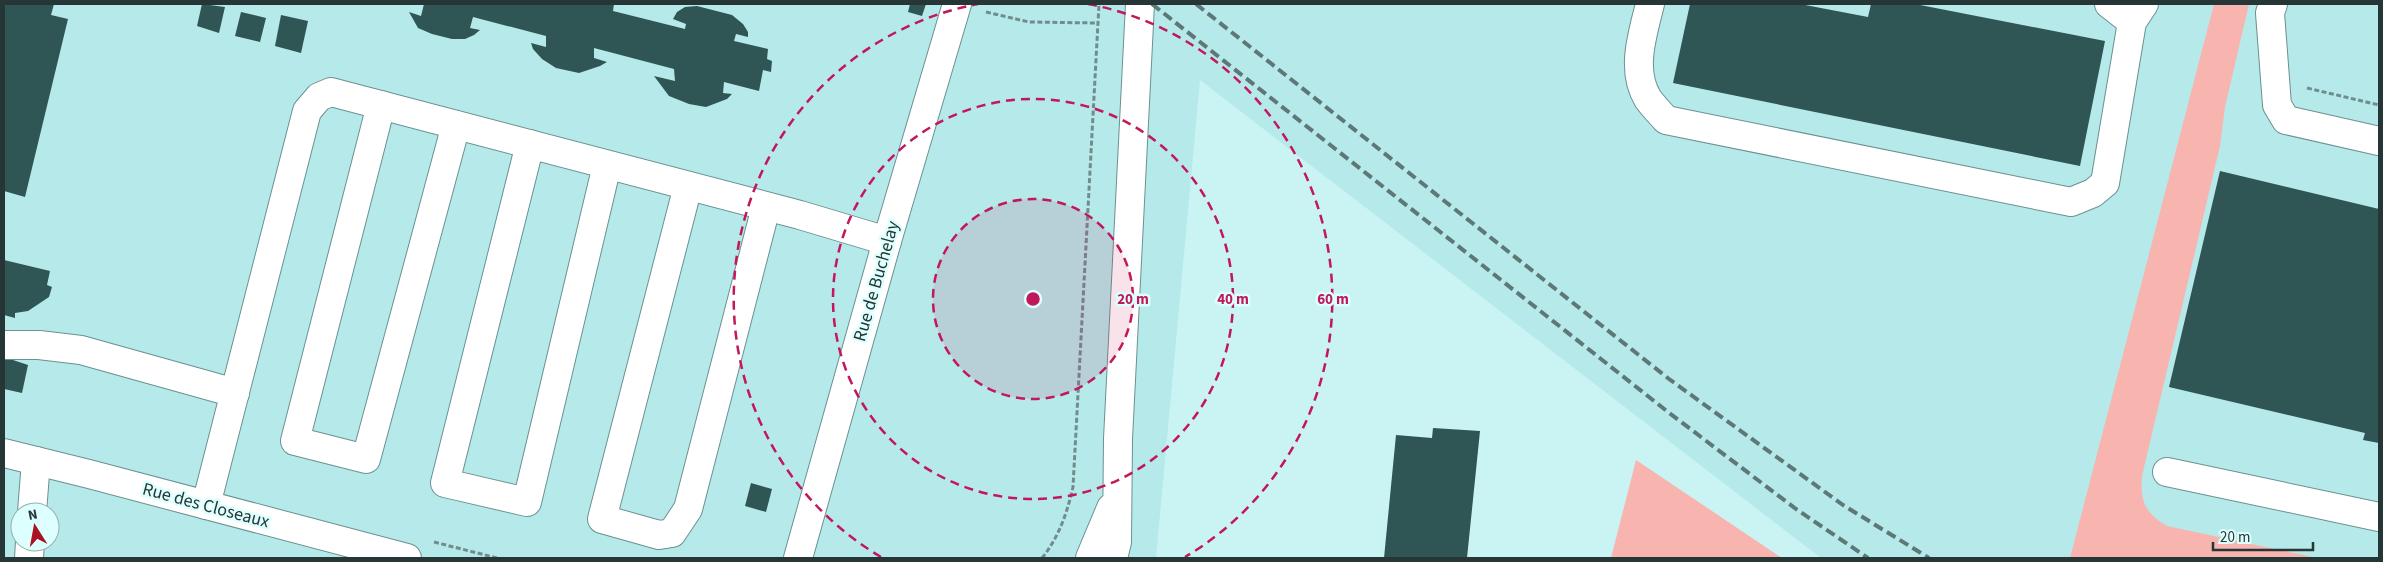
<svg xmlns="http://www.w3.org/2000/svg" width="2383" height="562" font-family="'Source Sans 3',sans-serif">
<style>
.built{fill:#b6e9e9;fill-rule:evenodd}
.green{fill:#f8b5b0}
.building{fill:#2f5555}
.lines{fill:none;stroke-linecap:round;stroke-linejoin:round}
.minor-casing{stroke:#6b9191;stroke-width:30}
.path{stroke:#718c8c;stroke-width:3;stroke-dasharray:5 2.5;stroke-linecap:butt}
.minor{stroke:#fff;stroke-width:28}
.rail{stroke:#5e7777;stroke-width:4;stroke-dasharray:10 5;stroke-linecap:butt}
.ring{fill:none;stroke:#c2185b;stroke-width:2.5;stroke-dasharray:9 6}
.labels{text-anchor:middle;stroke-width:5;stroke-linejoin:round;paint-order:stroke}
.street-label{font-size:18px;fill:#263636;stroke:#ddfffe}
.centre{fill:#c2185b;stroke:#ddfffe;stroke-width:2.5}
.ring-label{font-size:15px;text-anchor:middle;font-weight:bold;fill:#c2185b;stroke:#ddfffe;stroke-width:5;stroke-linejoin:round;paint-order:stroke}
</style>
<rect width="100%" height="100%" fill="#caf3f3"/>
<!-- built -->
<path class="built" d="M4,4H2379V558H1821L1200,80L1156,558H4ZM20,512H50V542H20Z"/>
<!-- green -->
<g class="green">
<path d="M2214,4H2249L2225,107L2220,146L2142,476C2140,501 2145,513 2167,526L2318,558H2070Z"/>
<path d="M1636,460L1782,558H1611Z"/>
</g>
<!-- building -->
<g class="building">
<path d="M4,4H54L51,15L68,19L25,197L4,191Z"/>
<path d="M202,4L225,7L219,33L197,26Z"/>
<path d="M424,4H614L613,11L685,29L686,24L673,19L677,12L685,7L697,6L732,15L743,24L748,32V37L736,34L734,41L768,49L767,59L772,61L771,72L763,70L759,91L724,82L723,93L732,94L727,99L706,107L689,104L669,96L654,76L675,81L674,69L594,48V58L607,62L600,66L579,73L556,68L542,59L533,49L531,43L546,47V36L473,17L470,28L480,30L474,35L465,39H452L432,34L418,28L409,12L421,16Z"/>
<path d="M910,4H926L922,16L908,12Z"/>
<path d="M1690,4H1800L1868,17L1871,4H1915L2105,41L2080,166L1673,83Z"/>
<path d="M241,12L266,18L260,42L235,36Z"/>
<path d="M281,15L308,21L301,53L275,46Z"/>
<path d="M2220,171L2379,209V443L2363,440L2365,433L2169,387Z"/>
<path d="M4,260L50,271L47,285L52,287L49,297L28,311L15,313V318L4,315Z"/>
<path d="M4,357L28,365L22,393L4,389Z"/>
<path d="M1433,428L1480,431L1467,558H1384L1396,435L1432,438Z"/>
<path d="M751,483L772,489L766,512L745,506Z"/>
</g>
<g class="lines">
<!-- minor casing -->
<g class="minor-casing">
<g id="minor">
<path d="M1650,4C1643,33 1630,70 1648,99C1653,106 1660,113 1666,120L2071,202L2093,193L2105,183L2132,22L2144,4"/>
<path d="M2109,4L2132,22"/>
<path d="M2273,4L2270,13L2277,105L2286,120L2379,141"/>
<path d="M381,105L295,441L366,459L456,125"/>
<path d="M530,144L445,483L527,502L607,165"/>
<path d="M688,186L602,519L659,535L672,533L688,509L766,207"/>
<path d="M4,345H39L81,350L235,393"/>
<path d="M4,453L89,474L407,558"/>
<path d="M2167,472L2379,517"/>
<path d="M206,505L307,111L319,97L331,92L800,215L887,241"/>
<path d="M32,512L36,461"/>
<path d="M29,558L30,542"/>
<path d="M798,558L887,241L957,4"/>
<path d="M1090,558L1111,508"/>
<path d="M1113,558L1117,542L1118,439L1140,4"/>
</g>
</g>
<!-- path -->
<g class="path">
<path d="M986,12L1029,22L1098,23"/>
<path d="M2307,88L2379,105"/>
<path d="M434,542L497,558"/>
<path d="M1042,558C1059,537 1067,513 1073,487L1099,4"/>
</g>
<!-- minor -->
<use href="#minor" class="minor"/>
<!-- rail -->
<g class="rail">
<path d="M1152,4L1668,412L1796,509L1868,558"/>
<path d="M1196,4L1669,379L1843,505L1929,558"/>
</g>
</g>
<!-- distance rings -->
<circle cx="1033" cy="299" r="100" fill="#c2185b" fill-opacity=".12"/>
<g class="ring">
<circle cx="1033" cy="299" r="100"/>
<circle cx="1033" cy="299" r="200"/>
<path d="M881 557A300 300 0 0 1 978 4M1088 4A300 300 0 0 1 1185 557"/>
</g>
<g class="labels">
<!-- street labels -->
<g class="street-label">
<text transform="translate(876 281) rotate(-74)" y="6">Rue de Buchelay</text>
<text transform="translate(206 505) rotate(15)" y="6">Rue des Closeaux</text>
</g>
</g>
<circle cx="1033" cy="299" r="8" class="centre"/>
<g class="ring-label">
<text x="1133" y="304">20 m</text>
<text x="1233" y="304">40 m</text>
<text x="1333" y="304">60 m</text>
</g>
<!-- border -->
<rect width="2383" height="562" fill="none" stroke="#263636" stroke-width="10"/>
<!-- north arrow -->
<g transform="translate(35 527) rotate(349)"><circle r="24" fill="#ddfffe" stroke="#94afae"/>
<path d="M0-4L9 19L0 12L-9 19Z" fill="#a91323"/>
<text y="-8" font-size="14" font-weight="bold" text-anchor="middle" fill="#263636">N</text>
</g>
<!-- scale -->
<path d="M2213 542v8h100v-8" fill="none" stroke="#263636" stroke-width="2.5"/>
<text x="2220" y="542" font-size="15" fill="#263636" stroke="#ddfffe" stroke-width="4" paint-order="stroke">20 m</text>
</svg>
